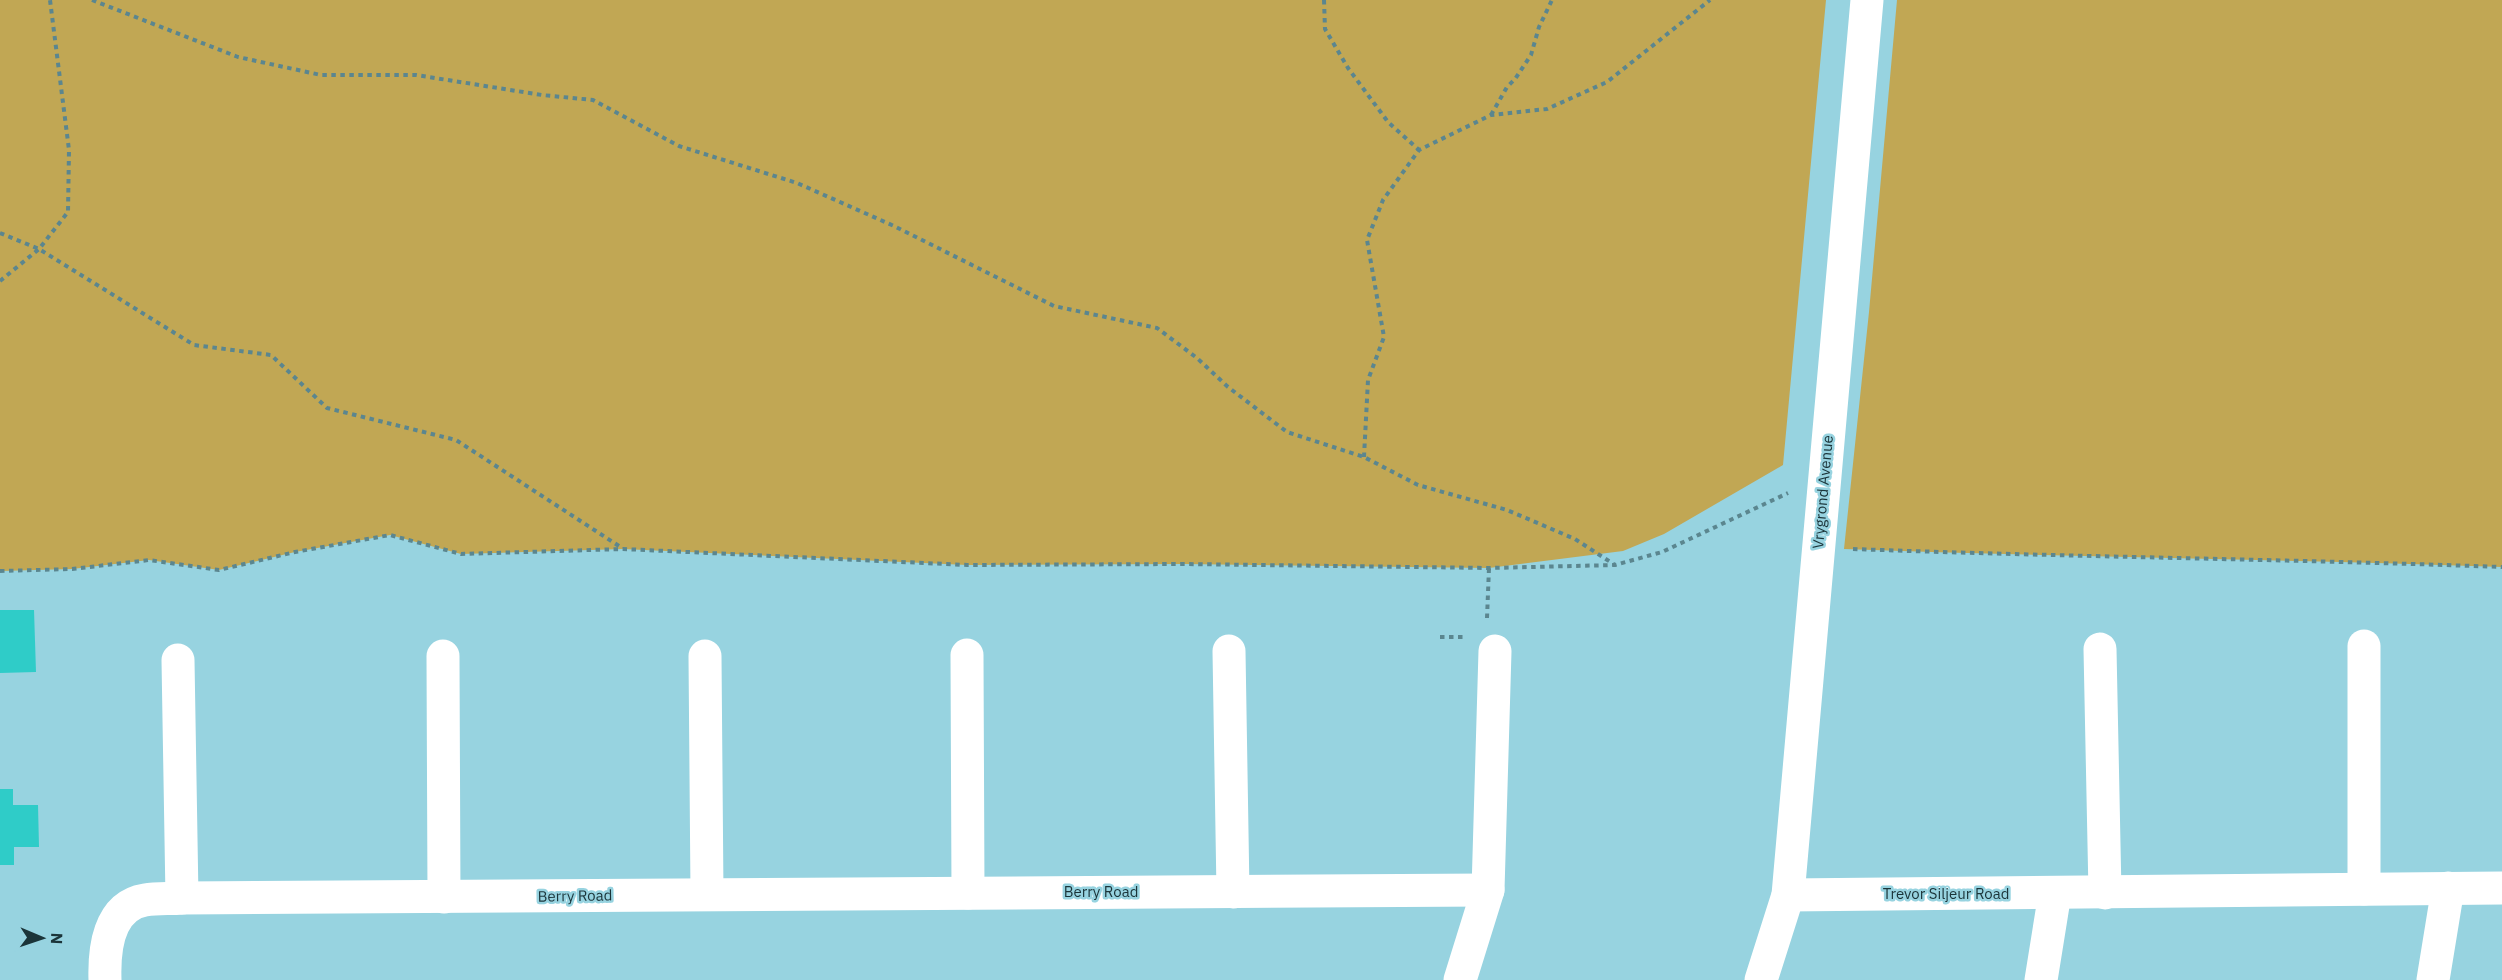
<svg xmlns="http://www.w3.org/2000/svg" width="2502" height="980" font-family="'IBM Plex Sans',sans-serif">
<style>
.green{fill:#c1a754}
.building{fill:#2fccc8}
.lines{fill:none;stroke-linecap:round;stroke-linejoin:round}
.path{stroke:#5b868f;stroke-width:4;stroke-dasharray:4.5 4.5;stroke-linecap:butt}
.minor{stroke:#fff;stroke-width:33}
.labels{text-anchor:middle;stroke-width:5;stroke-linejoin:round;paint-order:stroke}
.street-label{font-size:15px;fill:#1b3439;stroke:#97d3e0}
</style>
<rect width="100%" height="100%" fill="#97d3e0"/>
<!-- green -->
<g class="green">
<path d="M0,0H1826L1783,465L1664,534L1623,551L1489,568L1184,564L967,565L623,549L461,554L390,535L295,552L219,570L149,560L72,569L0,571Z"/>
<path d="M1897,0H2502V567C2283,559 2063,557 1844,549L1869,312Z"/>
</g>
<!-- building -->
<g class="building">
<path d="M0,610H34L36,672L0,673Z"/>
<path d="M0,789H13V805H38L39,847H14V865H0Z"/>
</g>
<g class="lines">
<!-- path -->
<g class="path">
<path d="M92,0L238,57L321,75H416L542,95L593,100L679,146L797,183L894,226L1054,306L1157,328L1197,358L1228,387L1287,432L1364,457L1418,485L1507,510L1575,539L1615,565"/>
<path d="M1324,0L1325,29L1348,68L1388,122L1419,150"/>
<path d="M1491,115L1507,87L1515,79L1531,55L1539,27L1552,0"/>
<path d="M0,233L39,249L194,345L271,355L327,408L456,440L622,548"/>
<path d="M0,281L39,249L68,212L69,150L50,0"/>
<path d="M1364,457L1368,380L1384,337L1367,240L1383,200L1419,150L1491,115L1547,109L1607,82L1710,0"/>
<path d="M1853,549C2069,557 2286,559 2502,567"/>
<path d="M0,571L72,569L149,560L219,570L295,552L390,535L461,554L623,549L967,565L1184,564L1489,568L1615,565L1662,552L1788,493"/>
<path d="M1487,618L1489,568"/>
<path d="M1440,637H1463"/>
</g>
<!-- minor -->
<g class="minor">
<path d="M2364,646V889"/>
<path d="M2100,649L2105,893"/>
<path d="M1229,651L1233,892"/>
<path d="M967,655L968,893"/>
<path d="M443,656L444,897"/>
<path d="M705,656L707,894"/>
<path d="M178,660L182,898"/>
<path d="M1788,895L2502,888"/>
<path d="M105,980C104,950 108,906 145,900C157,898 170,899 182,898L1488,890"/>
<path d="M1460,980L1488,890L1495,651"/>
<path d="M1761,980L1788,895L1867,0"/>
<path d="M2041,980L2055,893"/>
<path d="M2433,980L2448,888"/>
</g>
</g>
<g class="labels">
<!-- street labels -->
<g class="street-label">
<text transform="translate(1823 492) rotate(-85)" y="5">Vrygrond Avenue</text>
<text x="1101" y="897">Berry Road</text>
<text x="1946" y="899">Trevor Siljeur Road</text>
<text transform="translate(575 896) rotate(-1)" y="5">Berry Road</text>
</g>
</g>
<!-- north arrow -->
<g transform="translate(42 938) rotate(92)" stroke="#97d3e0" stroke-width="4.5" paint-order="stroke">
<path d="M0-4.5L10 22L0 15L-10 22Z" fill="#1b3439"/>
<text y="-9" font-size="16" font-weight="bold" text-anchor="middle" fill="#1b3439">N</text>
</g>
</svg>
